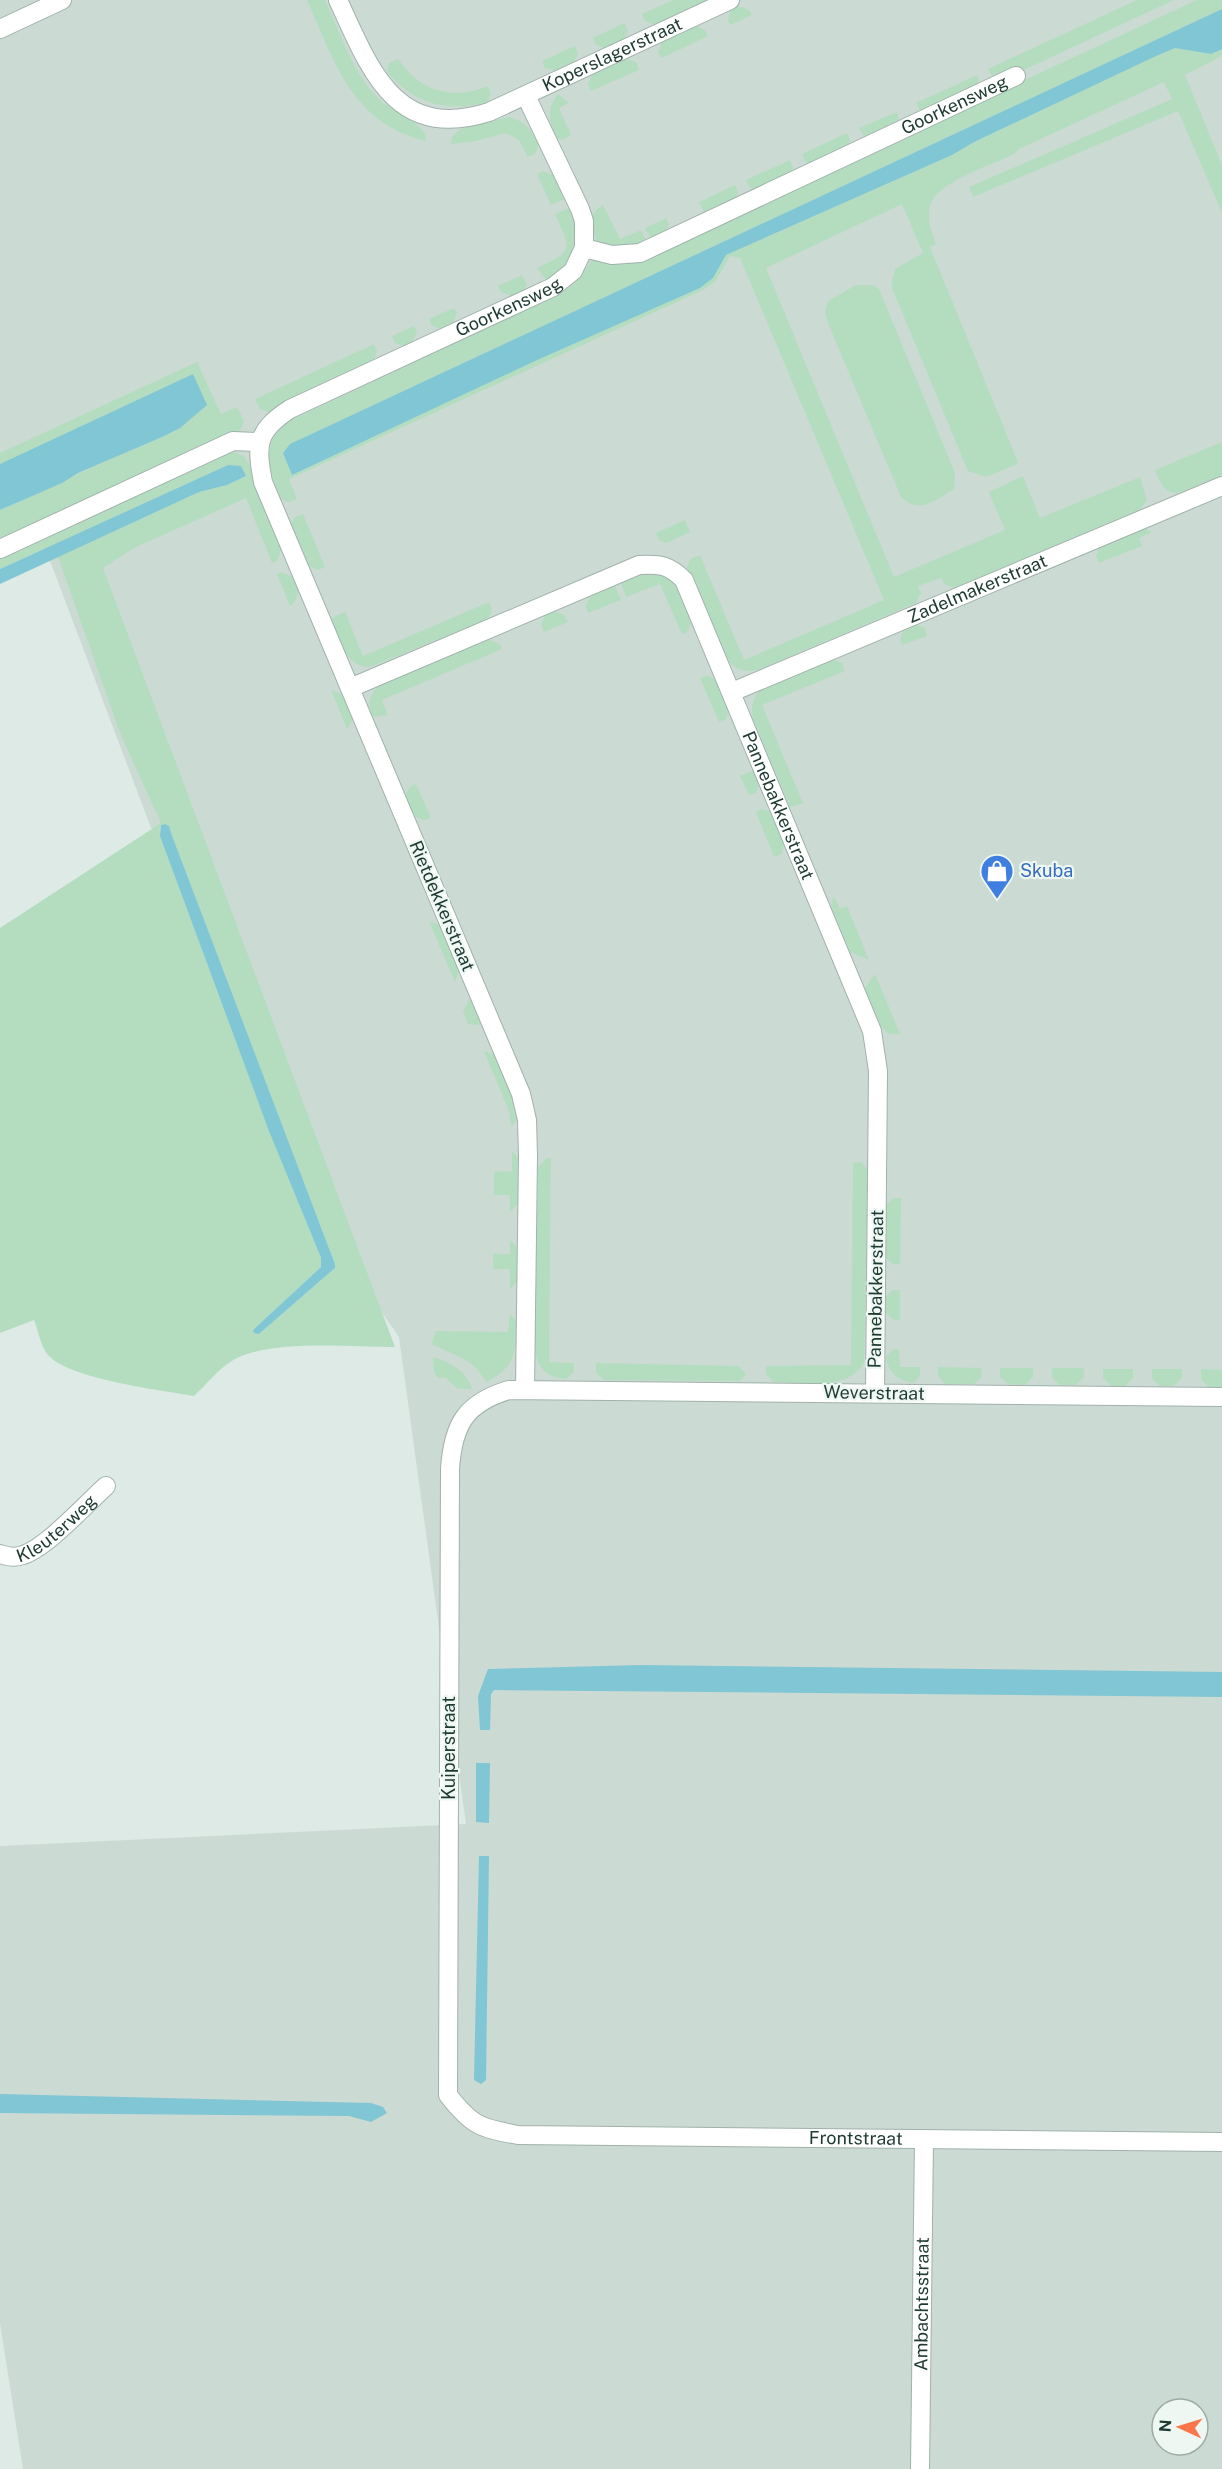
<svg xmlns="http://www.w3.org/2000/svg" width="1222" height="2469" font-family="'Public Sans',sans-serif">
<style>
.built{fill:#cbdad3;fill-rule:evenodd}
.green{fill:#b4ddc0;fill-rule:evenodd}
.water{fill:#80c6d4}
.lines{fill:none;stroke-linecap:round;stroke-linejoin:round}
.minor-casing{stroke:#a0b2ac;stroke-width:20}
.minor{stroke:#fff;stroke-width:18}
.labels{text-anchor:middle;stroke-width:4.5;stroke-linejoin:round;paint-order:stroke}
.street-label{font-size:18px;fill:#1e3a33;stroke:#eef7f2}
.shop-label{font-size:18px;fill:#366cbe;stroke:#eef7f2;text-anchor:start}
</style>
<rect width="100%" height="100%" fill="#ddeae5"/>
<!-- built -->
<path class="built" d="M0,0H1222V2469H23L0,2323V1846L466,1824L399,1337L277,1161L49,558L0,455ZM1162,2409H1198V2445H1162Z"/>
<!-- green -->
<g class="green">
<path d="M307,0H325C340,32 353,74 379,99C392,112 428,124 426,141C351,123 335,62 307,0Z"/>
<path d="M673,0H709L655,25L645,21L642,14Z"/>
<path d="M1137,0H1174L1015,74L1001,79L991,75L988,69Z"/>
<path d="M1197,0H1222V9L290,444L283,453L292,475L535,361L700,288L713,278L726,255L952,155L974,142L1154,57L1175,48L1211,54L1222,49V56L1185,75L1222,165V213L1178,111L973,197L969,187L1172,99L1164,82L1019,149L1014,154C994,164 938,182 931,203C926,217 931,231 936,244L930,247L1018,462L1015,465L986,477L968,471L892,288V280L895,269L923,253L902,204L766,268L894,577L1005,530L989,492L1023,476L1040,518L1140,477L1147,500L1139,510L954,588L944,584L941,578L918,586L921,593L916,603L760,669C751,672 742,672 734,666C721,657 700,595 693,577L687,568L690,559L700,555L744,660L884,600L740,258L730,256L715,282L703,290L289,479L297,499L289,502L282,500C268,468 258,444 291,420L561,294L575,283L593,259L648,255Z"/>
<path d="M739,6L749,10L752,15L730,25L728,20L731,9Z"/>
<path d="M624,23L628,30L624,39L605,49L595,44L593,38Z"/>
<path d="M696,26L705,30L708,36L662,58L658,52L662,42Z"/>
<path d="M575,46L578,53L575,62L556,71L545,68L542,61Z"/>
<path d="M398,59C420,91 452,101 488,86L491,93L488,102C448,113 414,104 387,72L389,63Z"/>
<path d="M626,59L636,62L639,70L591,91L588,85L592,75Z"/>
<path d="M977,75L979,80L975,91L927,113L919,109L916,103Z"/>
<path d="M558,94L569,103L559,108L571,135L563,140L556,138C549,121 546,110 558,94Z"/>
<path d="M897,112L899,119L896,128L871,139L863,135L859,128Z"/>
<path d="M509,117C525,121 531,130 539,144L535,154L528,157L519,140L506,133L476,141L451,144L452,137L460,129Z"/>
<path d="M847,133L850,140L846,151L815,165L806,162L802,154Z"/>
<path d="M790,160L793,167L789,177L760,191L749,187L746,180Z"/>
<path d="M543,171L553,175L565,199L551,205L537,174Z"/>
<path d="M735,185L738,192L734,203L706,216L699,202Z"/>
<path d="M603,205L620,239L641,230L647,243L629,250L597,243C592,226 586,215 603,205Z"/>
<path d="M569,208C582,237 574,264 546,280L537,268C575,250 571,250 555,214Z"/>
<path d="M666,218L669,224L665,235L652,241L645,228Z"/>
<path d="M522,275L527,284L524,290L512,296L501,292L498,286Z"/>
<path d="M856,285H873L879,289L955,473L954,489C935,500 920,515 901,497L828,323L825,312L828,301Z"/>
<path d="M454,308L457,312L453,323L441,329L431,325L429,319Z"/>
<path d="M414,326L417,332L413,341L405,346L395,343L392,336Z"/>
<path d="M374,344L377,351L374,359L282,402L269,412L260,409L255,399Z"/>
<path d="M197,362L221,414L237,407L244,421L239,434L0,542V510C54,486 107,459 162,437L193,374L0,464V453Z"/>
<path d="M1222,442V475L1178,493C1163,493 1160,482 1155,470Z"/>
<path d="M232,451L244,456L250,466L253,480L281,550L277,561L272,563L246,498L134,548L103,568L395,1347C349,1347 275,1339 235,1359C220,1367 206,1385 194,1396C160,1390 69,1379 48,1355C41,1347 38,1330 34,1320L0,1333V928L161,823L120,733L58,557L199,492L227,485L245,477L228,465L0,569V555ZM164,824L168,826L171,833L335,1264V1268L259,1334L253,1330L321,1267V1258C263,1117 210,974 159,830L161,825Z"/>
<path d="M303,514L325,567L318,570L309,566L291,523L295,517Z"/>
<path d="M685,520L690,532L666,543L659,540L656,533Z"/>
<path d="M1144,528L1152,532L1139,538L1142,546L1099,563L1096,556L1100,546Z"/>
<path d="M281,572L293,577L299,591L294,603L290,606L277,574Z"/>
<path d="M648,573C678,574 681,597 692,621L687,632L682,634L660,584L626,597L621,583Z"/>
<path d="M615,586L621,600L588,613L586,606L590,597Z"/>
<path d="M489,602L492,610L488,619L370,667C345,668 339,637 331,618L345,612L363,656Z"/>
<path d="M555,611L564,615L568,622L544,632L541,624L545,615Z"/>
<path d="M915,624L925,628L927,636L902,645L900,640L904,629Z"/>
<path d="M488,639L500,644L502,649L382,700L388,715L373,717C368,705 368,696 378,686Z"/>
<path d="M832,659L842,663L845,671L762,705L803,803L790,807L753,719C750,707 753,697 762,689Z"/>
<path d="M706,676L716,679L729,710L726,719L719,722L700,678Z"/>
<path d="M331,690L342,694L353,719L347,729Z"/>
<path d="M754,770L759,783L756,793L749,795L740,776Z"/>
<path d="M416,784L431,818L424,820L414,816L405,796L410,787Z"/>
<path d="M762,809L771,812L784,844L781,854L774,857L756,812Z"/>
<path d="M834,896L840,909L847,906L869,960L850,952L831,905Z"/>
<path d="M429,921L439,925L459,971L455,982Z"/>
<path d="M875,974L900,1034H888L880,1025L865,988Z"/>
<path d="M470,999L481,1025L468,1024L463,1011Z"/>
<path d="M484,1051L495,1055L512,1096L517,1120L511,1126L509,1111Z"/>
<path d="M512,1151L519,1158L518,1204L510,1212V1195H494V1172L512,1171Z"/>
<path d="M547,1158H551L549,1362L574,1363V1372L566,1379C548,1378 537,1368 535,1350L538,1167Z"/>
<path d="M861,1162L868,1170L864,1363C847,1392 803,1382 773,1382L766,1374V1366L851,1365L853,1163Z"/>
<path d="M894,1198H901L900,1264H893L885,1257L886,1205Z"/>
<path d="M510,1240L517,1247V1282L510,1289V1269H493V1254H510Z"/>
<path d="M893,1290H900V1320H894L885,1312V1297Z"/>
<path d="M510,1314L516,1320C515,1352 518,1365 487,1382L475,1367L464,1359L431,1344L436,1331L508,1332Z"/>
<path d="M893,1349H899L900,1367H920V1376L914,1383C898,1381 888,1373 886,1357Z"/>
<path d="M433,1357C450,1362 467,1371 472,1389H458L446,1378H438L434,1372Z"/>
<path d="M596,1363L738,1366L746,1374L740,1381L604,1380L596,1373Z"/>
<path d="M938,1367L981,1368L982,1377L974,1384H945L938,1376Z"/>
<path d="M1000,1368H1033V1377L1025,1385L1008,1384L1000,1377Z"/>
<path d="M1052,1368H1084V1377L1076,1385H1059L1052,1377Z"/>
<path d="M1103,1369H1133V1378L1125,1386H1111L1103,1378Z"/>
<path d="M1152,1369H1182V1378L1174,1386H1160L1152,1379Z"/>
<path d="M1201,1369L1222,1370V1387H1208L1201,1379Z"/>
</g>
<!-- water -->
<g class="water">
<path d="M1222,9V49L1211,54L1175,48L1154,57L974,142L952,155L726,255L713,278L700,288L535,361L292,475L283,453L290,444Z"/>
<path d="M193,374L207,405L180,428L162,437L78,473L62,483L0,510V464Z"/>
<path d="M228,465L241,466L246,476L227,485L199,492L0,584V569Z"/>
<path d="M165,824L169,826L171,833L335,1264V1268L259,1334L254,1333L253,1330L321,1267V1258L269,1131L160,836L161,825Z"/>
<path d="M640,1665L1222,1672V1697L494,1690L491,1694L490,1730H480L478,1696L488,1669Z"/>
<path d="M476,1763H490L489,1823L476,1822Z"/>
<path d="M479,1856H489L486,2080L481,2084L474,2080Z"/>
<path d="M0,2094L371,2103L383,2107L387,2113L371,2122L349,2116L0,2113Z"/>
</g>
<g class="lines">
<!-- minor casing -->
<g class="minor-casing">
<g id="minor">
<path id="s1" d="M338,0C370,69 395,142 489,112L730,0"/>
<path d="M0,29L62,0"/>
<path d="M526,96L580,209L584,221V248"/>
<path d="M0,549L233,441L259,442"/>
<path id="s2" d="M350,688L639,565C661,564 669,565 684,580L872,1031L878,1071L875,1393"/>
<path id="s3" d="M732,692L1222,486"/>
<path id="s4" d="M525,1390L528,1156L527,1120L521,1094L263,482C256,445 256,431 290,409L553,287L573,271L584,248L612,255L640,253L1016,76"/>
<path id="s5" d="M1222,1397L509,1390C465,1403 453,1425 450,1469L448,2095C472,2126 480,2128 518,2135L1222,2142"/>
<path id="s6" d="M0,1554C8,1557 15,1558 23,1555C47,1547 86,1504 106,1486"/>
<path id="s7" d="M920,2469L924,2139"/>
</g>
</g>
<!-- minor -->
<use href="#minor" class="minor"/>
</g>
<!-- icons -->
<defs>
<g id="shop-pin" transform="scale(1.725)"><path d="M0 17L-7.5 6A9.5 9.5 0 1 1 7.5 6Z" fill="#3f7fe0" stroke="#eef7f2"/><path d="M-5-2.5h2.3a2.7 3.5 0 0 1 5.4 0H5L5.5 6h-11ZM-1.5-2.5h3a1.5 2.3 0 0 0-3 0Z" fill="#fff"/></g>
</defs>
<g fill-rule="evenodd">
<use href="#shop-pin" x="997" y="871"/>
</g>
<g class="labels">
<!-- street labels -->
<g class="street-label">
<text dy="6" stroke="none"><textPath href="#s1" startOffset="350">Koperslagerstraat</textPath></text>
<text dy="6" stroke="none"><textPath href="#s4" startOffset="1792">Goorkensweg</textPath></text>
<text dy="6" stroke="none"><textPath href="#s4" startOffset="1288">Goorkensweg</textPath></text>
<text dy="6" stroke="none"><textPath href="#s3" startOffset="266">Zadelmakerstraat</textPath></text>
<text dy="6" stroke="none"><textPath href="#s2" startOffset="608">Pannebakkerstraat</textPath></text>
<text transform="translate(442 906) rotate(67)" y="6">Rietdekkerstraat</text>
<text transform="translate(876 1289) rotate(-89)" y="6">Pannebakkerstraat</text>
<text transform="translate(874 1393) rotate(1)" y="6">Weverstraat</text>
<text dy="6" stroke="none"><textPath href="#s6" startOffset="66">Kleuterweg</textPath></text>
<text transform="translate(449 1748) rotate(-90)" y="6">Kuiperstraat</text>
<text dy="6" stroke="none"><textPath href="#s5" startOffset="1868">Frontstraat</textPath></text>
<text dy="6" stroke="none"><textPath href="#s7" startOffset="165">Ambachtsstraat</textPath></text>
</g>
<!-- shop labels -->
<g class="shop-label">
<text x="1020" y="877">Skuba</text>
</g>
</g>
<!-- north arrow -->
<g transform="translate(1180 2427) rotate(274)"><circle r="28" fill="#eef7f2" stroke="#9baba6" stroke-width="1.5"/>
<path d="M0-4.5L10 22L0 15L-10 22Z" fill="#fb774a"/>
<text y="-9" font-size="16" font-weight="bold" text-anchor="middle" fill="#1e3a33">N</text>
</g>
</svg>
